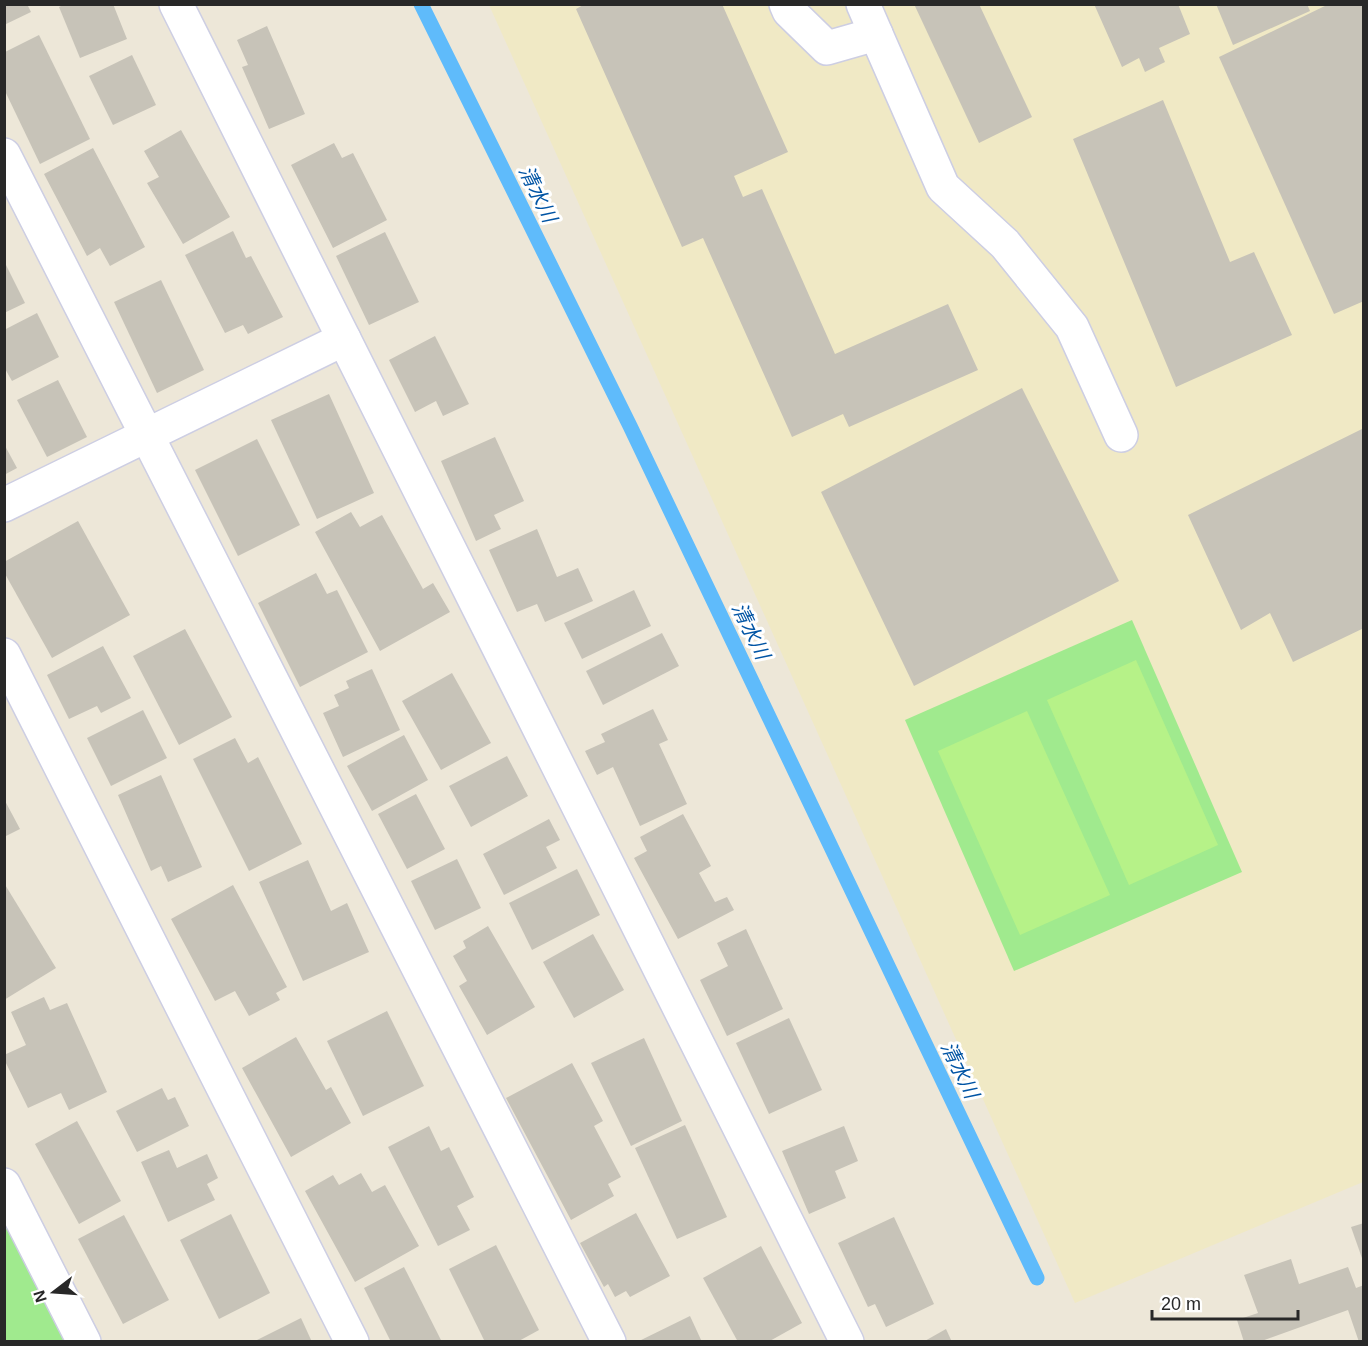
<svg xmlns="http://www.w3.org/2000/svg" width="1368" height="1346" font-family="Arial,'Noto Sans JP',sans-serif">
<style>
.education{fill:#f0e9c5}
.green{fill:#a0ea8e}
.pitch{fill:#b6f288}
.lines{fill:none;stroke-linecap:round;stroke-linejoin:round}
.stream{stroke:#5fbbfb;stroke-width:15}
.building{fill:#c7c3b8}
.minor-casing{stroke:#cdcee3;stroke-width:36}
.minor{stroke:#fff;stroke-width:33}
.labels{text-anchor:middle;stroke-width:6;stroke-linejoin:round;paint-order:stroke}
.water-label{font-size:20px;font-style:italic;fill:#0054a4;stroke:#fff}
</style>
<rect width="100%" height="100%" fill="#ede7d8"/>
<!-- education -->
<path class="education" d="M489,5H1363V1182L1075,1303Z"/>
<!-- green -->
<g class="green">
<path d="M1132,620L1242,872L1014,971L905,720Z"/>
<path d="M5,1220L67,1341H5Z"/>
</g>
<!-- pitch -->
<g class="pitch">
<path d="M1136,660L1218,845L1129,885L1047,700Z"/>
<path d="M1027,711L1110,895L1020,935L938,751Z"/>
</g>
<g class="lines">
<!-- stream -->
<path class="stream" d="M421,4L630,426L1037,1278"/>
</g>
<!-- building -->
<g class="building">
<path d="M4,4H27L31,12L4,25Z"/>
<path d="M65,4H113L127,39L80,58L59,7Z"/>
<path d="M585,4H722L788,152L734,176L743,197L762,189L835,354L948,304L978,370L849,427L843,414L792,437L703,238L682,247L576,9Z"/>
<path d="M914,4H979L1032,117L979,143Z"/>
<path d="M1094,4H1178L1190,34L1159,48L1165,62L1145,72L1139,58L1122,67Z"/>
<path d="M1216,4H1307L1310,11L1233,45Z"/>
<path d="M1329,4H1364V301L1334,314L1219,57Z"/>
<path d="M267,26L305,114L269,129L242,67L248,65L237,40Z"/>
<path d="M39,35L90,139L40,164L5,91V52Z"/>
<path d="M132,55L156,105L113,125L89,76Z"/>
<path d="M1163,100L1230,262L1254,252L1292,335L1176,387L1073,139Z"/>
<path d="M181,130L230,217L183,244L147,183L159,177L144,151Z"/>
<path d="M334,143L342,158L353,153L387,220L333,248L291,165Z"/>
<path d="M93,148L145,247L110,266L100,248L87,256L44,174Z"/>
<path d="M233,231L246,258L251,256L283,317L248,334L243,325L225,333L185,255Z"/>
<path d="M385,232L419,302L369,325L336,256Z"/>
<path d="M4,261L25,303L4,313Z"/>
<path d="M161,280L204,370L157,393L114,302Z"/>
<path d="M37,313L59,357L12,381L4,367V330Z"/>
<path d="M435,336L469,404L443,416L436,401L415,412L389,360Z"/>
<path d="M58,380L87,437L47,457L17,400Z"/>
<path d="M1022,388L1119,581L914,686L821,492Z"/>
<path d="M329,394L374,493L317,519L271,420Z"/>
<path d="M1364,428V628L1293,662L1270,613L1241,630L1188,515Z"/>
<path d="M495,437L524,501L494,515L501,529L476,541L441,461Z"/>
<path d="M257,439L300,525L238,556L195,470Z"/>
<path d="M4,444L17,468L4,475Z"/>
<path d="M351,512L360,527L382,515L423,589L433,583L450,612L380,651L315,532Z"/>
<path d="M78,521L130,615L52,658L4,572V562Z"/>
<path d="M537,529L557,577L578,568L593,601L545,622L537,604L517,612L489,550Z"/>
<path d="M316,573L327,594L337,590L368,652L300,687L258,603Z"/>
<path d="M634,590L651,626L582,659L564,623Z"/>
<path d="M185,629L232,717L179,745L133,656Z"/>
<path d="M662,633L679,666L603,705L586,671Z"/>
<path d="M103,646L131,698L101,713L97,706L69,719L47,675Z"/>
<path d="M372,669L400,730L343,757L323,713L339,706L334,695L349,688L346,681Z"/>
<path d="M452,673L491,743L441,770L402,701Z"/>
<path d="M653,709L668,740L659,744L687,804L640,826L613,767L597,775L585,751L605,742L601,734Z"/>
<path d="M143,710L167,758L111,786L87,738Z"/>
<path d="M404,735L428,780L372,811L347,766Z"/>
<path d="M235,738L248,763L258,757L302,844L249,871L193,759Z"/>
<path d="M507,756L528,796L471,827L449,786Z"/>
<path d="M161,775L202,867L168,882L161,866L151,871L118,795Z"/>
<path d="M416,794L445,849L407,869L378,814Z"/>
<path d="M4,799L20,829L4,837Z"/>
<path d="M683,814L711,866L699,873L715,902L727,897L734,910L678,939L634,858L647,851L640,837Z"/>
<path d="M549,819L560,840L546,847L557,868L504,895L483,854Z"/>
<path d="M457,859L481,908L435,930L411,881Z"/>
<path d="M308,860L331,911L347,903L369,952L303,981L259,882Z"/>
<path d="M577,869L600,915L532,950L509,903Z"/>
<path d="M4,883L56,968L4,1000Z"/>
<path d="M233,885L287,987L276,993L280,1000L249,1016L235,991L215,1001L171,919Z"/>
<path d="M488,926L535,1007L487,1035L459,986L467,981L453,956L466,948L463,941Z"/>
<path d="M746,929L783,1009L727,1036L700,980L728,966L717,943Z"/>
<path d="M593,934L624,990L574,1018L543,962Z"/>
<path d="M44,997L50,1010L67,1003L107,1092L69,1110L61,1093L28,1108L4,1059V1055L26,1045L11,1012Z"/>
<path d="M387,1011L424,1086L363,1116L327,1041Z"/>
<path d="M789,1018L822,1090L769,1114L736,1043Z"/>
<path d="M296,1037L326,1090L331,1087L351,1123L291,1157L242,1068Z"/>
<path d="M644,1038L682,1121L631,1146L591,1063Z"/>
<path d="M572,1063L603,1121L594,1126L621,1177L608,1184L614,1196L571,1220L506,1098Z"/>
<path d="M162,1088L168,1100L175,1097L189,1126L137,1152L116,1111Z"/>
<path d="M77,1121L121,1201L79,1224L35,1144Z"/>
<path d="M685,1125L727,1217L677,1239L635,1148Z"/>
<path d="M429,1126L441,1151L449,1147L474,1197L457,1206L470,1230L438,1246L388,1147Z"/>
<path d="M844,1126L858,1161L835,1171L846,1198L809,1214L782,1151Z"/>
<path d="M169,1150L177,1168L207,1154L218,1178L207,1184L215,1200L168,1222L141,1162Z"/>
<path d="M361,1173L372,1192L385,1185L419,1246L355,1282L305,1191L333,1175L339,1185Z"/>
<path d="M636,1213L670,1276L630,1297L626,1291L615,1297L608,1284L604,1287L580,1243Z"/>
<path d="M231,1214L270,1293L219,1319L180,1240Z"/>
<path d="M124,1215L169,1300L123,1324L78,1239Z"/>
<path d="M894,1217L934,1304L886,1327L875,1304L868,1307L838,1243Z"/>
<path d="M1364,1223V1261H1363L1351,1227Z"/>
<path d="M496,1245L539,1330L517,1342H485L449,1269Z"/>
<path d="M761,1246L802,1323L768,1342H738L703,1278Z"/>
<path d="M1291,1259L1299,1284L1348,1267L1356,1288L1364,1285V1342H1359L1348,1310L1259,1342H1244L1237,1320L1258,1313L1244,1275Z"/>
<path d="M404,1267L442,1342H391L364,1288Z"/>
<path d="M690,1316L702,1342H637Z"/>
<path d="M301,1318L312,1342H253Z"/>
<path d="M946,1329L952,1342H923Z"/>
</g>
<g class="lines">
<!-- minor casing -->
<g class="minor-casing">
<g id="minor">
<path d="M176,4L847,1342"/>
<path d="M786,4L789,11L827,48L876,34L863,4"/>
<path d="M876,34L943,187L1005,244L1072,327L1121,435"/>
<path d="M4,155L609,1342"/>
<path d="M4,505L344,339"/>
<path d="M4,655L352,1342"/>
<path d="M4,1185L84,1342"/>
</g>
</g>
<!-- minor -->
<use href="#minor" class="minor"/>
</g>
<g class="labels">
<!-- water labels -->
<g class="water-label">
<text transform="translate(538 194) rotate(64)" y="7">清水川</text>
<text transform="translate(751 631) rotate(64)" y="7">清水川</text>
<text transform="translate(960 1070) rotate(64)" y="7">清水川</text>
</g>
</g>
<!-- border -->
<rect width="1368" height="1346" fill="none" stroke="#282828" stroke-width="12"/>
<!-- north arrow -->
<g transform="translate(54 1292) rotate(253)" stroke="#ffffff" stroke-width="4.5" paint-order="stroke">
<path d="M0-4.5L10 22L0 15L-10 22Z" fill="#282828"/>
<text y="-9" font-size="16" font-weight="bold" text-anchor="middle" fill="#282828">N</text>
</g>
<!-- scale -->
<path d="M1152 1310v9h146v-9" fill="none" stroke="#282828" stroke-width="3"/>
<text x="1161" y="1310" font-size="18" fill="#282828" stroke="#ffffff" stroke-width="4.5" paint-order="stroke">20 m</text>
</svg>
